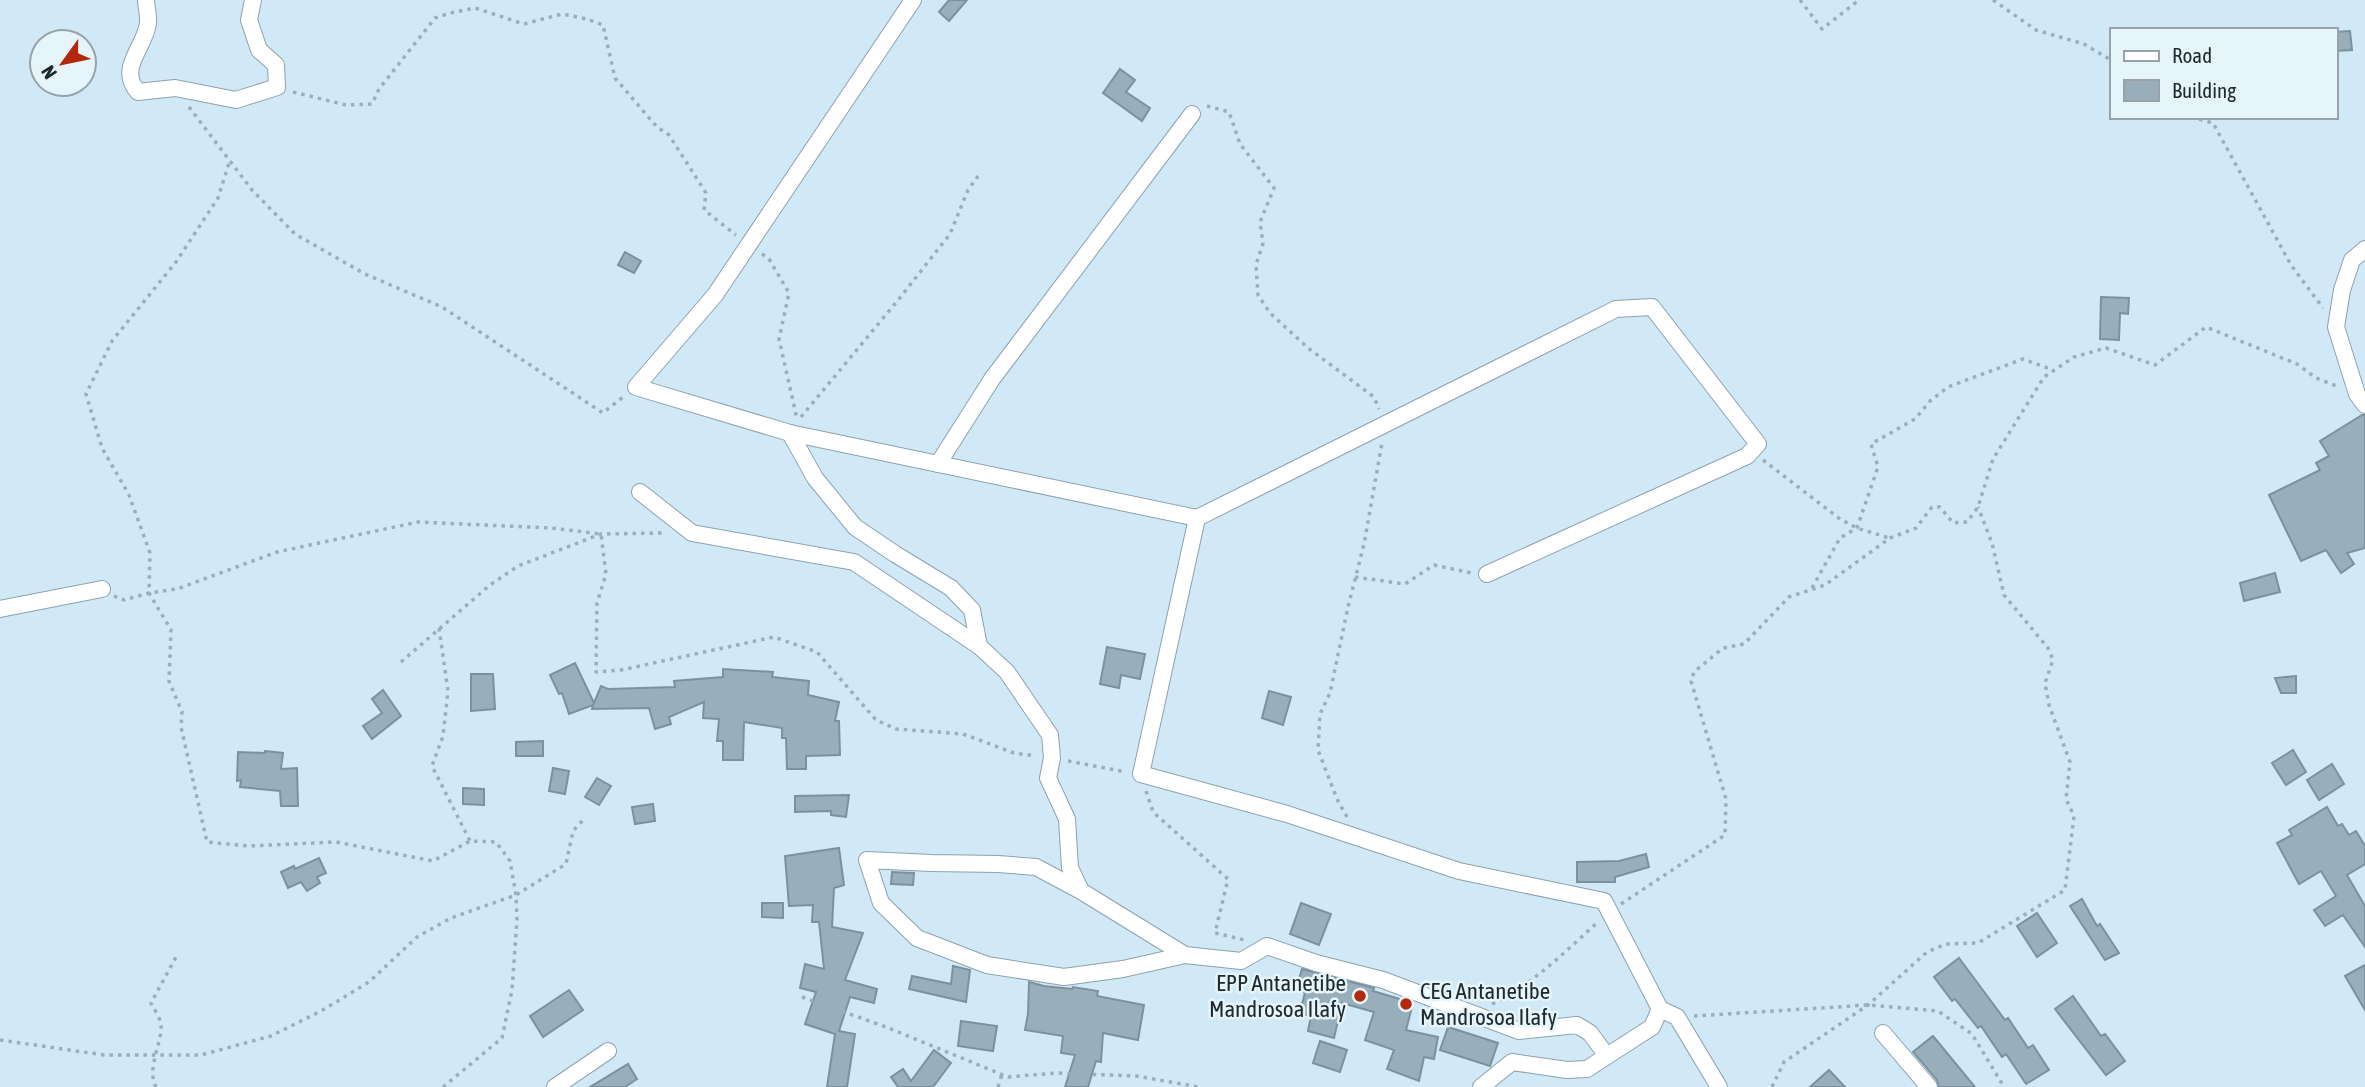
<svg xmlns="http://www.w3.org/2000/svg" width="2365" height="1087" font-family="'Asap Condensed',sans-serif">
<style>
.building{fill:#98afbb;stroke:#7b919d;stroke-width:2}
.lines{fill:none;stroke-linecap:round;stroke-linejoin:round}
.street-casing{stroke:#8ca2ae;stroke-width:18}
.path{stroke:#9baeb9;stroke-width:3.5;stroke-dasharray:3.5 5;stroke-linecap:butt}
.street{stroke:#fff;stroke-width:16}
.poi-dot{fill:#b4280b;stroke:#e6f4fc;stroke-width:2.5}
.labels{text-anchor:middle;stroke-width:5;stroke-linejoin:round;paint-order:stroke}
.poi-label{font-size:23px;fill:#20292d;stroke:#e6f4fc;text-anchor:end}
</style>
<rect width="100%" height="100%" fill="#d1e9f6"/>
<!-- building -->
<g class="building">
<path d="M949,0H967L949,21L939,12Z"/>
<path d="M2350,31L2352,50L2335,51V32Z"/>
<path d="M1120,69L1135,80L1126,92L1150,108L1142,121L1103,93Z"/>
<path d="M625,252L641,261L634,273L618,265Z"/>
<path d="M2101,297L2129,298L2128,314L2120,313L2119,340L2100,339Z"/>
<path d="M2362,415H2365V548L2347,553L2354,564L2341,573L2326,550L2301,561L2269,495L2320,470L2316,463L2329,456L2320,441Z"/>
<path d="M2275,573L2280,592L2244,601L2240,583Z"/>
<path d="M1107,647L1145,654L1140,679L1121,675L1119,688L1100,684Z"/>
<path d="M575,663L594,703L601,686L608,689L675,687L674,681L723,677V669L773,672L772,677L809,681L808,695L839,702L835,721H839L840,755L806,756V769H787L786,738H782V728L744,722L743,760H723V741H717L719,719L703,718L704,702L669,717L671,724L655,729L649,708L592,709L593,705L569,714L562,693L559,694L550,675Z"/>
<path d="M471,674H493L495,709L471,711Z"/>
<path d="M2296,676V693H2281L2275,678Z"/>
<path d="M383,690L401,716L372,739L363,726L382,713L372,699Z"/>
<path d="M1269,691L1291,697L1283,725L1262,718Z"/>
<path d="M543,741V756H516V742Z"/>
<path d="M2293,750L2306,772L2286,785L2272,763Z"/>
<path d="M265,751L283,753L281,769L297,768L298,806H281L280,791L240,787L241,780L237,781L238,752L265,753Z"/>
<path d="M2332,764L2344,784L2319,800L2307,780Z"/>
<path d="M553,768L569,771L565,794L549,791Z"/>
<path d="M597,778L611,786L599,805L585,797Z"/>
<path d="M463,788L484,789V805L463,804Z"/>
<path d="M849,795L846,817L831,815V811L795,812V796Z"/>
<path d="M653,804L655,821L635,824L632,807Z"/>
<path d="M2327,807L2338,826L2342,824L2349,835L2356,831L2365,846V864L2347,875L2365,906V947L2343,915L2325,926L2314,910L2336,896L2321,871L2299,884L2277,843L2292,835L2289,830Z"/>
<path d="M839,848L844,885L834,888L832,927L863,933L845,980L877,989L874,1003L850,997L839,1031L855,1034L847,1087H827L835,1034L805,1024L816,992L800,988L805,964L824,969L819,922H812L813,905L789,906L785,856Z"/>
<path d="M1646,854L1649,867L1615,877V882H1577V862L1619,861Z"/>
<path d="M319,858L326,873L317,877L320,883L307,891L301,882L288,888L281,872L294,866L295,869Z"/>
<path d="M892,872L914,873L913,885L891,884Z"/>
<path d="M2082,899L2097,926L2100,924L2119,953L2105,960L2070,906Z"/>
<path d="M762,903H783V918L762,917Z"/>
<path d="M1301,903L1331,914L1319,945L1290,934Z"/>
<path d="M2037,913L2057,943L2037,957L2017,926Z"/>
<path d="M1959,958L2005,1020L2008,1018L2028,1048L2033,1045L2049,1070L2026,1084L2006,1054L2002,1057L1981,1026L1978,1028L1955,999L1952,1001L1934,977Z"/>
<path d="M2365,965V1010L2345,976Z"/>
<path d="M953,966L970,970L966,1002L909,989L912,976L951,984Z"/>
<path d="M1302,969L1374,988L1373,991L1413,1003L1406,1030L1438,1037L1434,1059L1424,1057L1419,1081L1387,1069L1394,1050L1365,1040L1374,1012L1342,1003L1334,1038L1308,1031L1311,1016L1300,1013L1305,992L1296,989Z"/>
<path d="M1029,982L1044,986L1072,989L1073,987L1098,991L1097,996L1144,1005L1138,1040L1103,1033L1101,1062L1096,1061L1088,1087H1065L1075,1055L1061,1053L1063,1036L1025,1030L1028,1014Z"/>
<path d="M569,990L583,1010L543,1037L530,1016Z"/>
<path d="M2073,996L2101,1036L2105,1034L2125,1061L2106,1075L2055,1009Z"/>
<path d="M961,1021L997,1026L993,1051L958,1046Z"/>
<path d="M1448,1027L1498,1043L1490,1066L1440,1050Z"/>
<path d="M1933,1036L1975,1087H1939L1937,1080L1913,1052Z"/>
<path d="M1320,1041L1347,1050L1340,1072L1313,1063Z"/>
<path d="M934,1050L951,1063L933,1087H898L891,1077L903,1069L911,1081Z"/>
<path d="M628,1064L637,1079L625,1087H590Z"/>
<path d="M1829,1070L1845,1087H1810Z"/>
</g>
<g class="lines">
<!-- street casing -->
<g class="street-casing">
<g id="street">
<path d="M146,0C146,7 149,16 148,23C145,48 117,68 138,92L175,88L236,100L277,87L276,65L259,50L249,20L253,0"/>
<path d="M913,0L715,295L636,387L790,433L1197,518L1141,774L1287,814L1459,871L1604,901L1660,1009"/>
<path d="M2365,249L2352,260L2342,290L2336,327L2357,394L2365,405"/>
<path d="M790,433L815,478L855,527L895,554L951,588L972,610L979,646L1007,672L1050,735L1052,758L1048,778L1067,819L1070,868L1081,891L1185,955L1241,961L1267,946L1316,963L1383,980L1519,1031L1577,1025L1590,1033L1607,1056L1652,1027L1660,1009L1677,1017L1719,1087"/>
<path d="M938,464L992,379L1192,114"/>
<path d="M640,492L692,533L854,562L979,646"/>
<path d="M1197,518L1616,309L1652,307L1758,444L1747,456L1487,574"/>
<path d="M0,609L102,589"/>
<path d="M1081,891L1036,867L998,864L932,863L867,860L881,903L917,938L987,965L1064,977L1123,969L1185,955"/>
<path d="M1883,1033L1929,1087"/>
<path d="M555,1087L608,1051"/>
<path d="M1481,1087L1512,1062L1567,1070L1587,1069L1607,1056"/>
</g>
</g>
<!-- path -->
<g class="path">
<path d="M1800,0L1822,29L1859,0"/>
<path d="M1993,0L2036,30L2084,44L2111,60"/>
<path d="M293,92L346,105L372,104L379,89L435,18L450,13L475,8L524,24L562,14L587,19L603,25L615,78L657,127L669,135L706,193L704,210L736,235"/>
<path d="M1207,106L1229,112L1240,144L1274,188L1260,222L1263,243L1256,265L1258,295L1270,313L1308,348L1374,397L1379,409"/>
<path d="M189,107L252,190L295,234L365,274L442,307L603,413L623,397"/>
<path d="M2191,117L2213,123L2291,265L2323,308"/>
<path d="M762,254L769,259L789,293L779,339L797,419"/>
<path d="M801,417L899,299L950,234L968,190L978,176"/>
<path d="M1763,460L1840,519L1857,528L1889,538"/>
<path d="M1355,577L1405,584L1434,565L1472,573"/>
<path d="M1812,588L1840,538L1857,528L1878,467L1871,444L1915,419L1930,401L1948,387L2023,359L2053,370"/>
<path d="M114,596L124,600L149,593L150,553L129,495L102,448L86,394L112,341L176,262L218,198L230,160"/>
<path d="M439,628L448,691L443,736L432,766L470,841"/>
<path d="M401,662L490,585L518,566L601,534L665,533"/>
<path d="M1068,761L1126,772"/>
<path d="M1146,791L1153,812L1228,879L1215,933L1245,940"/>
<path d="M1347,817L1337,799L1318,750L1320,714L1330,693L1348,607L1364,544L1382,443"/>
<path d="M1621,904L1725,835L1726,799L1691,681L1694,672L1723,648L1744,644L1789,597L1825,585L1890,538L1916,528L1932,507H1940L1953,523L1967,522L1978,507L1993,459L2044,377L2074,357L2106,348L2155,365L2206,327L2297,364L2316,378L2339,387"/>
<path d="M802,997L886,1027L1008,1077L1056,1073L1136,1076L1199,1087"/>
<path d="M1492,1004C1532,985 1566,951 1599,921"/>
<path d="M1694,1016L1868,1005L1938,1011L1972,1034L2004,1087"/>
<path d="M0,1040L104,1055H201L271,1036L321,1011L369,982L417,937L451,918L516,895L566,864L573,831L585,818"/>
<path d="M156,1087C146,1068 163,1042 161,1024C160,1018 154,1009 151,1003L176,957"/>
<path d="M443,1087L502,1038L512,990L517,920L516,895L510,861L496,842L470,841L433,861L336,842L248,846L207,842L181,727L182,712L169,681L171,630L149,593L177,589L277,552L418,522L551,528L601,534L606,574L597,603L596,672L621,670L774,637L817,652L876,720L896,729L963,734L1014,753L1036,756"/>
<path d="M998,1087L1002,1074"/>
<path d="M1772,1087L1784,1062L1868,1005L1927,952L1946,944L1978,943L2065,890L2074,816L2066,799L2070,762L2049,705L2045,683L2053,660L2048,648L2004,595L1992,543L1978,507"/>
</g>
<!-- street -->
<use href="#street" class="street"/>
</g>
<!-- markers -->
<g class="poi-dot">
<circle cx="1360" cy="996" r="7"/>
<circle cx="1406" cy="1004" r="7"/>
</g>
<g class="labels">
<!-- poi labels -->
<g class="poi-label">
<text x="1346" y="991">EPP Antanetibe<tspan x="1346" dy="26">Mandrosoa Ilafy</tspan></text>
<text x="1420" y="999" text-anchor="start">CEG Antanetibe<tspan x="1420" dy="26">Mandrosoa Ilafy</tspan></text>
</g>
</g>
<!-- legend -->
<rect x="2110" y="28" width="228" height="91" fill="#e6f4fc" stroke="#97a3a9" stroke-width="2"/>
<rect x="2124" y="51" width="35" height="10" fill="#ffffff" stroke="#97a3a9" stroke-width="2"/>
<text x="2172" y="63" font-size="21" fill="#20292d">Road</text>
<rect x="2124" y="80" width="35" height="21" fill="#98afbb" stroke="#97a3a9" stroke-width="2"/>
<text x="2172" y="98" font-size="21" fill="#20292d">Building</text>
<!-- north arrow -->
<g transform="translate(63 63) rotate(237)"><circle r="33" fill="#e6f4fc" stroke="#97a3a9" stroke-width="2"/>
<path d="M0-5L12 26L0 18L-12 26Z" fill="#b4280b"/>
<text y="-10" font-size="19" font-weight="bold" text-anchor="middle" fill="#20292d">N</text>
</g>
</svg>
